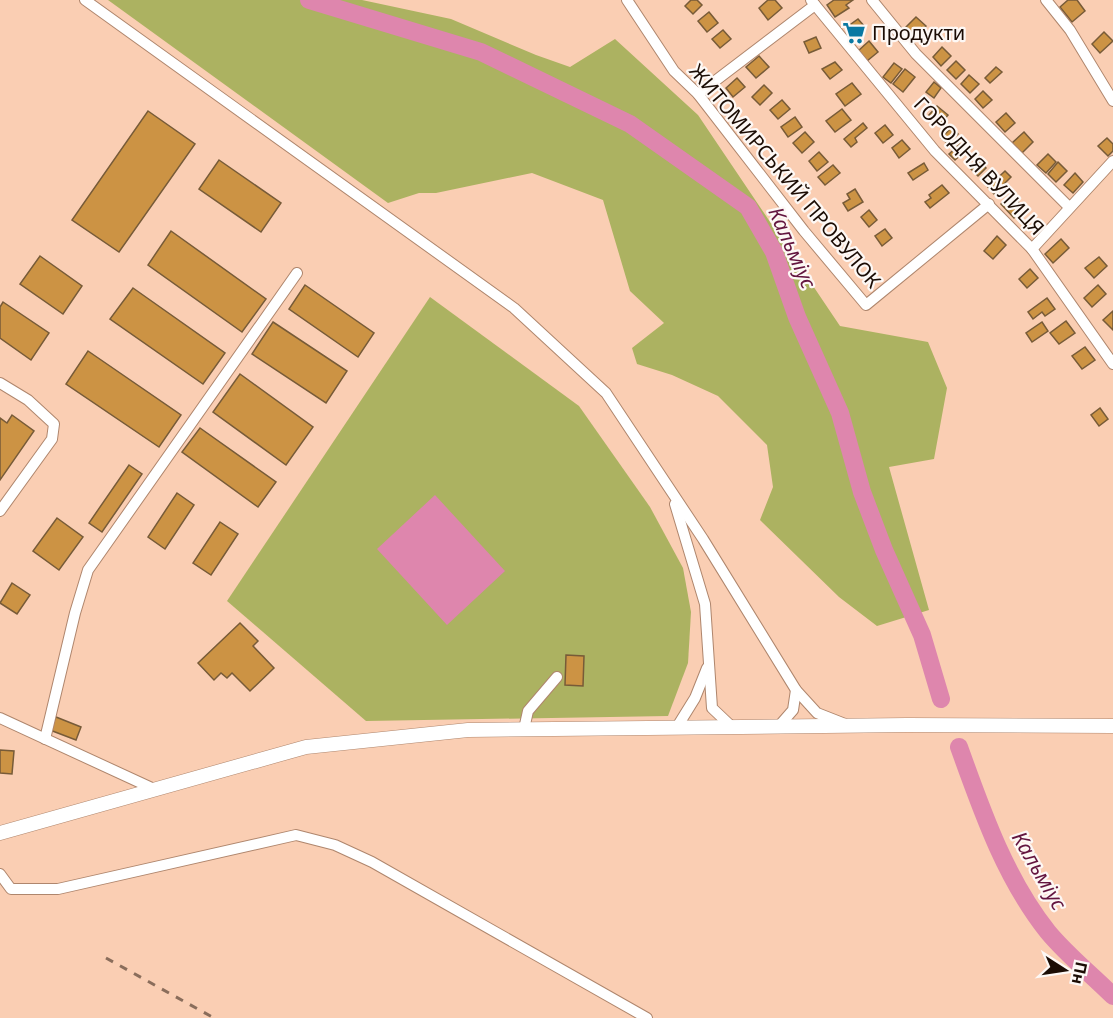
<svg xmlns="http://www.w3.org/2000/svg" width="1113" height="1018" font-family="'Noto Sans',sans-serif">
<style>
.green{fill:#acb261}
.water{fill:#de86ad}
.lines{fill:none;stroke-linecap:round;stroke-linejoin:round}
.river{stroke:#de86ad;stroke-width:18}
.building{fill:#cc9344;stroke:#775b38;stroke-width:1.5}
.minor-casing{stroke:#af866d;stroke-width:12}
.major-casing{stroke:#af866d;stroke-width:15}
.minor{stroke:#fff;stroke-width:10}
.major{stroke:#fff;stroke-width:14}
.rail{stroke:#8a6d5b;stroke-width:3;stroke-dasharray:8 8;stroke-linecap:butt}
.labels{text-anchor:middle;stroke-width:4.5;stroke-linejoin:round;paint-order:stroke}
.poi-label{font-size:20px;fill:#1b0c04;stroke:#fdf8f5;text-anchor:start}
.street-label{font-size:20px;fill:#1b0c04;stroke:#fdf8f5}
.water-label{font-size:21px;font-style:italic;fill:#63153f;stroke:#fdf8f5}
</style>
<rect width="100%" height="100%" fill="#faceb3"/>
<!-- green -->
<g class="green">
<path d="M108,0H362L451,19L536,55L570,67L615,39L698,115L840,326L928,342L947,388L934,459L889,467L929,610L877,626L839,597L760,520L773,487L767,445L718,396L672,375L637,364L632,348L664,323L630,291L603,200L532,173L436,193H419L388,203Z"/>
<path d="M430,297L579,406L650,507L683,568L691,612L688,663L668,716L366,721L227,601Z"/>
</g>
<!-- water -->
<path class="water" d="M435,495L505,571L447,625L377,549Z"/>
<g class="lines">
<!-- river -->
<g class="river">
<path d="M309,0L481,52L630,124L748,207L774,252L797,317L840,413L862,492L884,550L922,635L941,699"/>
<path d="M959,747C982,811 1005,878 1048,932C1067,955 1092,975 1113,996"/>
</g>
</g>
<!-- building -->
<g class="building">
<path d="M691,0H697L702,5L693,14L685,6Z"/>
<path d="M768,0H775L782,8L768,20L759,8Z"/>
<path d="M834,0H853L846,5L849,8L835,17L827,5Z"/>
<path d="M1068,0H1077L1085,11L1072,22L1060,7Z"/>
<path d="M709,12L718,23L707,32L698,21Z"/>
<path d="M916,17L926,26L916,37L906,27Z"/>
<path d="M858,19L865,27L854,36L847,27Z"/>
<path d="M723,30L731,39L720,48L712,39Z"/>
<path d="M1104,32L1113,41L1100,53L1092,44Z"/>
<path d="M816,37L821,48L809,53L804,42Z"/>
<path d="M869,41L878,52L867,61L858,51Z"/>
<path d="M942,47L951,56L941,66L933,57Z"/>
<path d="M759,56L769,67L756,78L746,67Z"/>
<path d="M956,61L965,70L956,79L947,70Z"/>
<path d="M835,62L842,70L830,79L822,69Z"/>
<path d="M894,63L902,69L891,83L883,77Z"/>
<path d="M996,67L1002,72L990,83L985,78Z"/>
<path d="M905,69L915,77L903,92L893,84Z"/>
<path d="M969,75L979,84L970,93L961,84Z"/>
<path d="M737,78L745,87L733,97L726,88Z"/>
<path d="M934,82L941,88L934,98L926,92Z"/>
<path d="M852,83L861,94L845,106L836,94Z"/>
<path d="M764,85L772,93L760,105L752,97Z"/>
<path d="M983,91L992,100L983,108L975,99Z"/>
<path d="M782,100L790,109L778,119L770,110Z"/>
<path d="M937,106L948,115L940,124L929,115Z"/>
<path d="M842,109L851,120L835,132L826,121Z"/>
<path d="M148,111L195,144L119,252L72,220Z"/>
<path d="M1006,113L1015,123L1005,132L996,122Z"/>
<path d="M795,117L802,127L788,137L781,127Z"/>
<path d="M863,123L867,128L855,138L857,142L851,147L844,139Z"/>
<path d="M885,125L893,135L883,143L875,133Z"/>
<path d="M952,127L958,134L948,144L941,138Z"/>
<path d="M805,132L814,142L802,153L793,143Z"/>
<path d="M1024,132L1033,142L1022,153L1012,143Z"/>
<path d="M1107,138L1113,144V151L1108,156L1098,146Z"/>
<path d="M902,140L910,149L899,158L892,148Z"/>
<path d="M960,144L965,151L955,160L949,154Z"/>
<path d="M819,152L828,162L817,171L809,161Z"/>
<path d="M1048,154L1056,162L1046,173L1037,165Z"/>
<path d="M219,160L281,203L261,232L199,189Z"/>
<path d="M979,160L986,168L978,176L971,169Z"/>
<path d="M1058,162L1067,171L1056,182L1048,174Z"/>
<path d="M924,163L928,170L913,180L908,173Z"/>
<path d="M833,165L840,173L825,185L818,177Z"/>
<path d="M1005,171L1011,177L994,194L988,187Z"/>
<path d="M1075,173L1083,182L1073,193L1064,185Z"/>
<path d="M942,185L949,193L930,208L925,202L931,198L929,195Z"/>
<path d="M855,189L863,202L848,211L843,203L850,199L847,194Z"/>
<path d="M1011,194L1024,208L1014,218L1001,204Z"/>
<path d="M869,210L877,220L869,227L861,217Z"/>
<path d="M885,229L892,238L882,246L875,236Z"/>
<path d="M171,231L266,299L242,332L148,265Z"/>
<path d="M997,236L1006,245L993,259L984,251Z"/>
<path d="M1061,239L1069,248L1053,263L1045,254Z"/>
<path d="M40,256L82,286L63,314L20,284Z"/>
<path d="M1099,257L1107,266L1094,278L1085,268Z"/>
<path d="M1030,269L1038,278L1027,288L1019,279Z"/>
<path d="M305,285L374,333L358,357L289,309Z"/>
<path d="M1098,285L1106,294L1092,307L1084,298Z"/>
<path d="M133,288L225,353L203,384L110,319Z"/>
<path d="M1047,298L1055,309L1045,316L1042,312L1033,319L1028,312Z"/>
<path d="M3,302L49,333L31,360L0,338V307Z"/>
<path d="M1113,311V330L1103,320Z"/>
<path d="M1066,321L1075,333L1059,344L1050,333Z"/>
<path d="M273,322L347,371L326,403L252,354Z"/>
<path d="M1042,322L1048,331L1032,342L1026,333Z"/>
<path d="M1085,347L1095,360L1082,369L1072,356Z"/>
<path d="M88,351L181,415L159,447L66,384Z"/>
<path d="M240,374L313,427L286,465L213,412Z"/>
<path d="M1100,408L1108,419L1099,426L1091,415Z"/>
<path d="M12,415L34,431L0,480V418L7,423Z"/>
<path d="M200,428L276,482L258,507L182,452Z"/>
<path d="M129,465L142,474L102,532L89,523Z"/>
<path d="M177,493L194,505L165,549L148,537Z"/>
<path d="M57,518L83,537L59,570L33,551Z"/>
<path d="M220,522L238,534L211,575L193,563Z"/>
<path d="M12,583L30,595L17,614L0,603Z"/>
<path d="M240,623L258,641L253,646L274,668L250,691L232,673L227,678L221,673L214,680L198,663Z"/>
<path d="M566,655L584,656L583,686L565,685Z"/>
<path d="M56,717L81,727L76,740L50,730Z"/>
<path d="M0,750L14,751L12,774L0,773Z"/>
</g>
<g class="lines">
<!-- minor casing -->
<g class="minor-casing">
<g id="minor">
<path d="M85,0L514,308L606,393L703,539L796,690L817,713L845,724"/>
<path d="M627,0L674,71L698,94L804,231L866,305L989,204"/>
<path d="M811,0L935,151L1032,249L1113,364"/>
<path d="M872,0L916,54L1069,207"/>
<path d="M1046,0L1070,30L1113,101"/>
<path d="M698,94L815,5"/>
<path d="M1032,249L1113,161"/>
<path d="M0,383L28,400L54,424L52,439L0,511"/>
<path d="M675,504L705,604L712,708L731,726"/>
<path d="M0,718L154,789"/>
<path d="M779,726L793,710L796,690"/>
<path d="M677,727L695,698L707,668"/>
<path d="M524,729L528,711L557,677"/>
<path d="M45,739L75,613L88,570L297,273"/>
<path d="M0,874L11,889H58L296,835L335,845L372,862L647,1018"/>
</g>
</g>
<!-- major casing -->
<g class="major-casing">
<path id="major" d="M0,833L306,747L468,730L907,725L1113,726"/>
</g>
<!-- minor -->
<use href="#minor" class="minor"/>
<!-- major -->
<use href="#major" class="major"/>
<!-- rail -->
<path class="rail" d="M106,958L214,1018"/>
</g>
<!-- icons -->
<defs>
<g id="supermarket-bare" transform="scale(1.8)"><path d="M-6-5.5h2.5l.6 2H6L4.5 2H-2.5L-4.4-4H-6ZM-1.5 3.2a1.3 1.3 0 1 0 .1 0ZM3 3.2a1.3 1.3 0 1 0 .1 0Z" fill="#0a78a2" stroke="#fdf8f5" stroke-width="2.5" paint-order="stroke"/></g>
</defs>
<g fill-rule="evenodd">
<use href="#supermarket-bare" x="854" y="33"/>
</g>
<g class="labels">
<!-- poi labels -->
<g class="poi-label">
<text x="872" y="40">Продукти</text>
</g>
<!-- street labels -->
<g class="street-label">
<text transform="translate(979 166) rotate(47)" y="7">ГОРОДНЯ ВУЛИЦЯ</text>
<text transform="translate(785 176) rotate(50)" y="7">ЖИТОМИРСЬКИЙ ПРОВУЛОК</text>
</g>
<!-- water labels -->
<g class="water-label">
<text transform="translate(792 248) rotate(66)" y="7">Кальміус</text>
<text transform="translate(1039 871) rotate(60)" y="7">Кальміус</text>
</g>
</g>
<!-- north arrow -->
<g transform="translate(1065 970) rotate(102)" stroke="#fdf8f5" stroke-width="4.5" paint-order="stroke">
<path d="M0-4.5L10 22L0 15L-10 22Z" fill="#1b0c04"/>
<text y="-9" font-size="16" font-weight="bold" text-anchor="middle" fill="#1b0c04">Пн</text>
</g>
</svg>
